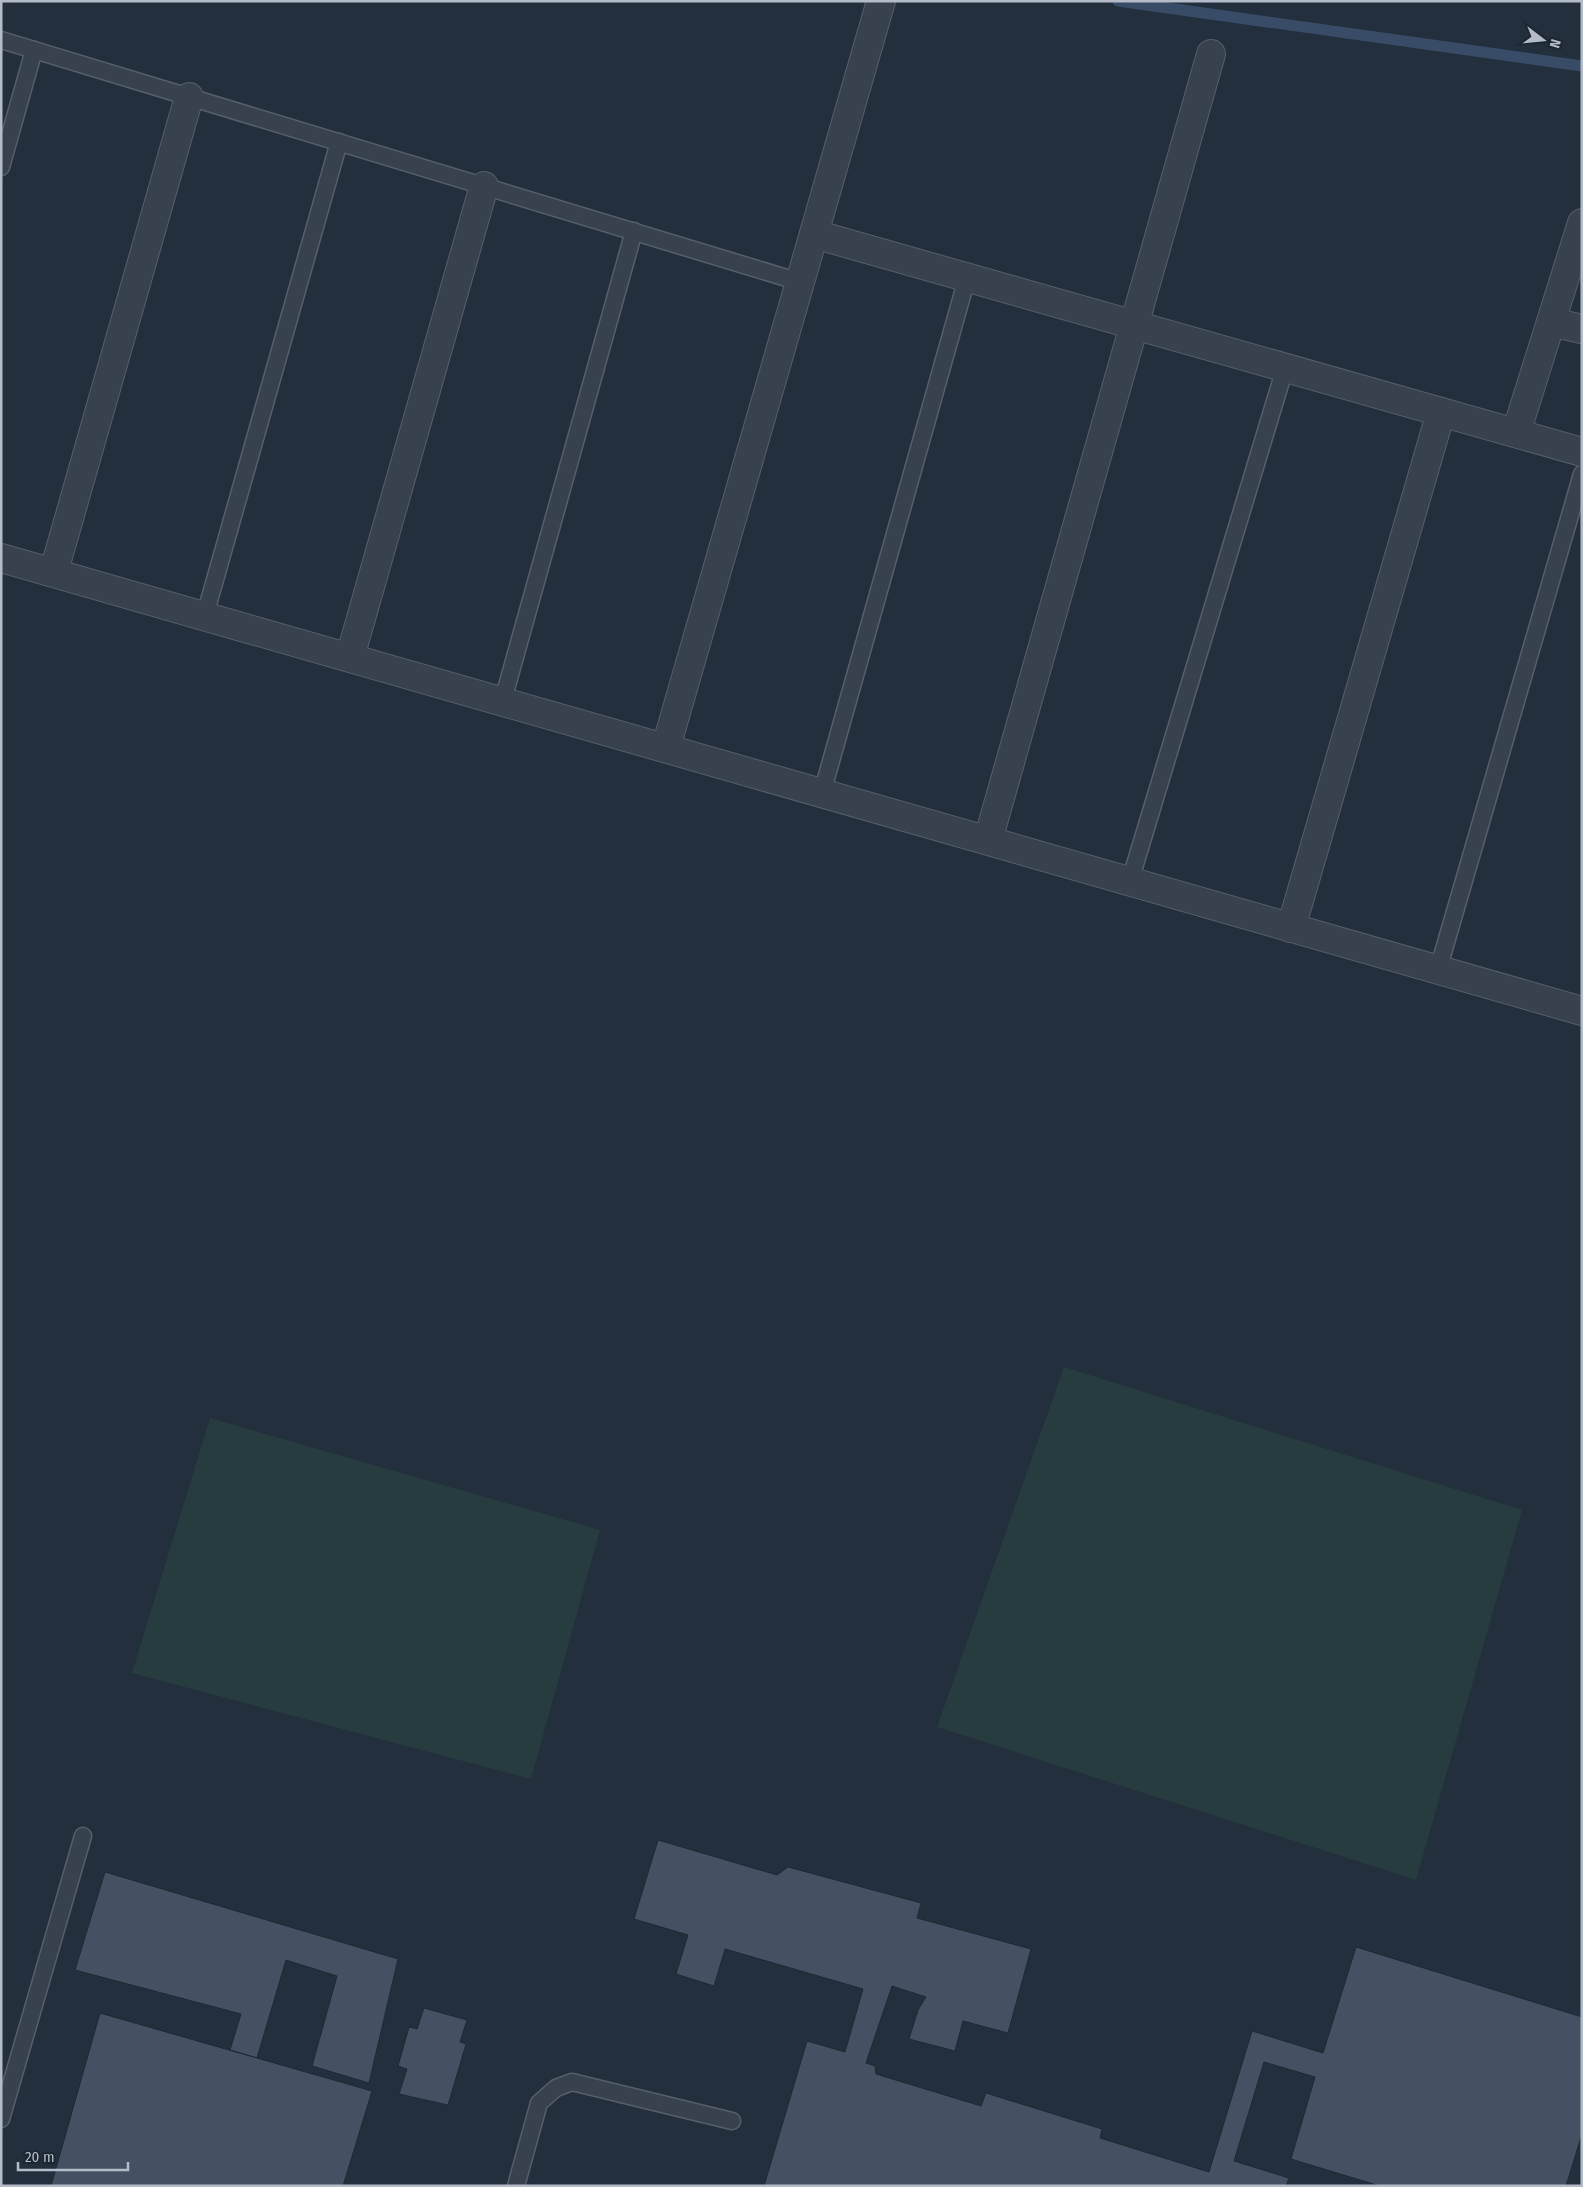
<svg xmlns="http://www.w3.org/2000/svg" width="1583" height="2187" font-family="'Fira Sans Condensed',sans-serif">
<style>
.green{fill:#263c3f}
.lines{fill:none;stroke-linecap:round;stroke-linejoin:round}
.stream{stroke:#394c67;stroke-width:11}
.building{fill:#455162;stroke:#1f2835}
.service-casing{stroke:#565f6c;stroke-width:19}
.minor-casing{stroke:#565f6c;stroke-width:30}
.service{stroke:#38414e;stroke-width:16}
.minor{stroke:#38414e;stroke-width:28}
</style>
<rect width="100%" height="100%" fill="#242f3e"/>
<!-- green -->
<g class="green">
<path d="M1064,1367L1522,1510L1416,1880L937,1727Z"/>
<path d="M210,1418L600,1530L531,1779L132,1673Z"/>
</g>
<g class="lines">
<!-- stream -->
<path class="stream" d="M1118,1L1582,66"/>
</g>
<!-- building -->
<g class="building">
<path d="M658,1840L777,1875L788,1867L921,1903L917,1918L1031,1949L1008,2033L963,2021L955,2051L909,2039L918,2010L926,1997L892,1986L866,2063L875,2066L876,2074L981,2106L986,2093L1102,2129L1100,2138L1209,2172L1252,2031L1323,2053L1356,1947L1582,2017V2134L1566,2186H1380L1291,2159L1315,2077L1264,2062L1234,2161L1289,2178L1286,2186H764L807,2041L845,2052L863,1989L725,1949L714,1986L676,1974L688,1935L634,1919Z"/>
<path d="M105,1872L398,1959L369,2083L312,2066L337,1976L286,1960L257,2058L230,2050L241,2014L75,1970Z"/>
<path d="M424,2008L467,2020L460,2042L466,2044L448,2105L399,2094L407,2069L398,2066L409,2027L417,2029Z"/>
<path d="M100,2013L372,2091L343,2186H51Z"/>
</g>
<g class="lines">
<!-- service casing -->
<g class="service-casing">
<g id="service">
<path d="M1,40L800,282"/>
<path d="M1,167L34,50"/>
<path d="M205,615L339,142"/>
<path d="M503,700L634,231"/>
<path d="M822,793L967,278"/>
<path d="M1130,881L1285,368"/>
<path d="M1438,970L1582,474"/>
<path d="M1,2119L83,1836"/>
<path d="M516,2186L539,2103L556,2088L572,2082L732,2121"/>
</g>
</g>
<!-- minor casing -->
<g class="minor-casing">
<g id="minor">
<path d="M814,234L1582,452"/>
<path d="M1551,322L1582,329"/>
<path d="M1516,433L1582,223"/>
<path d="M1,558L1582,1011"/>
<path d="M54,571L189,97"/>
<path d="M350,657L484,186"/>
<path d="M666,747L881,1"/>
<path d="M988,840L1211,54"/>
<path d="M1291,928L1441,412"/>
</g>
</g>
<!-- service -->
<use href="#service" class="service"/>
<!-- minor -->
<use href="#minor" class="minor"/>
</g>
<!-- border -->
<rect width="1583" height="2187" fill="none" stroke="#b4bcc9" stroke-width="5"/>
<!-- north arrow -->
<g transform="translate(1543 40) rotate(106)" stroke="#1d2633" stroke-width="4" paint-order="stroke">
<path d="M0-4L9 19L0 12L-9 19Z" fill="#b4bcc9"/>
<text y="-8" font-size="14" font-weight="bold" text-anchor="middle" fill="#b4bcc9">N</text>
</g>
<!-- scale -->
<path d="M18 2162v8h110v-8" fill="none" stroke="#b4bcc9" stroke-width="2.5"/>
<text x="25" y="2162" font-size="15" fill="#b4bcc9" stroke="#1d2633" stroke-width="4" paint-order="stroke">20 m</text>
</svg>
